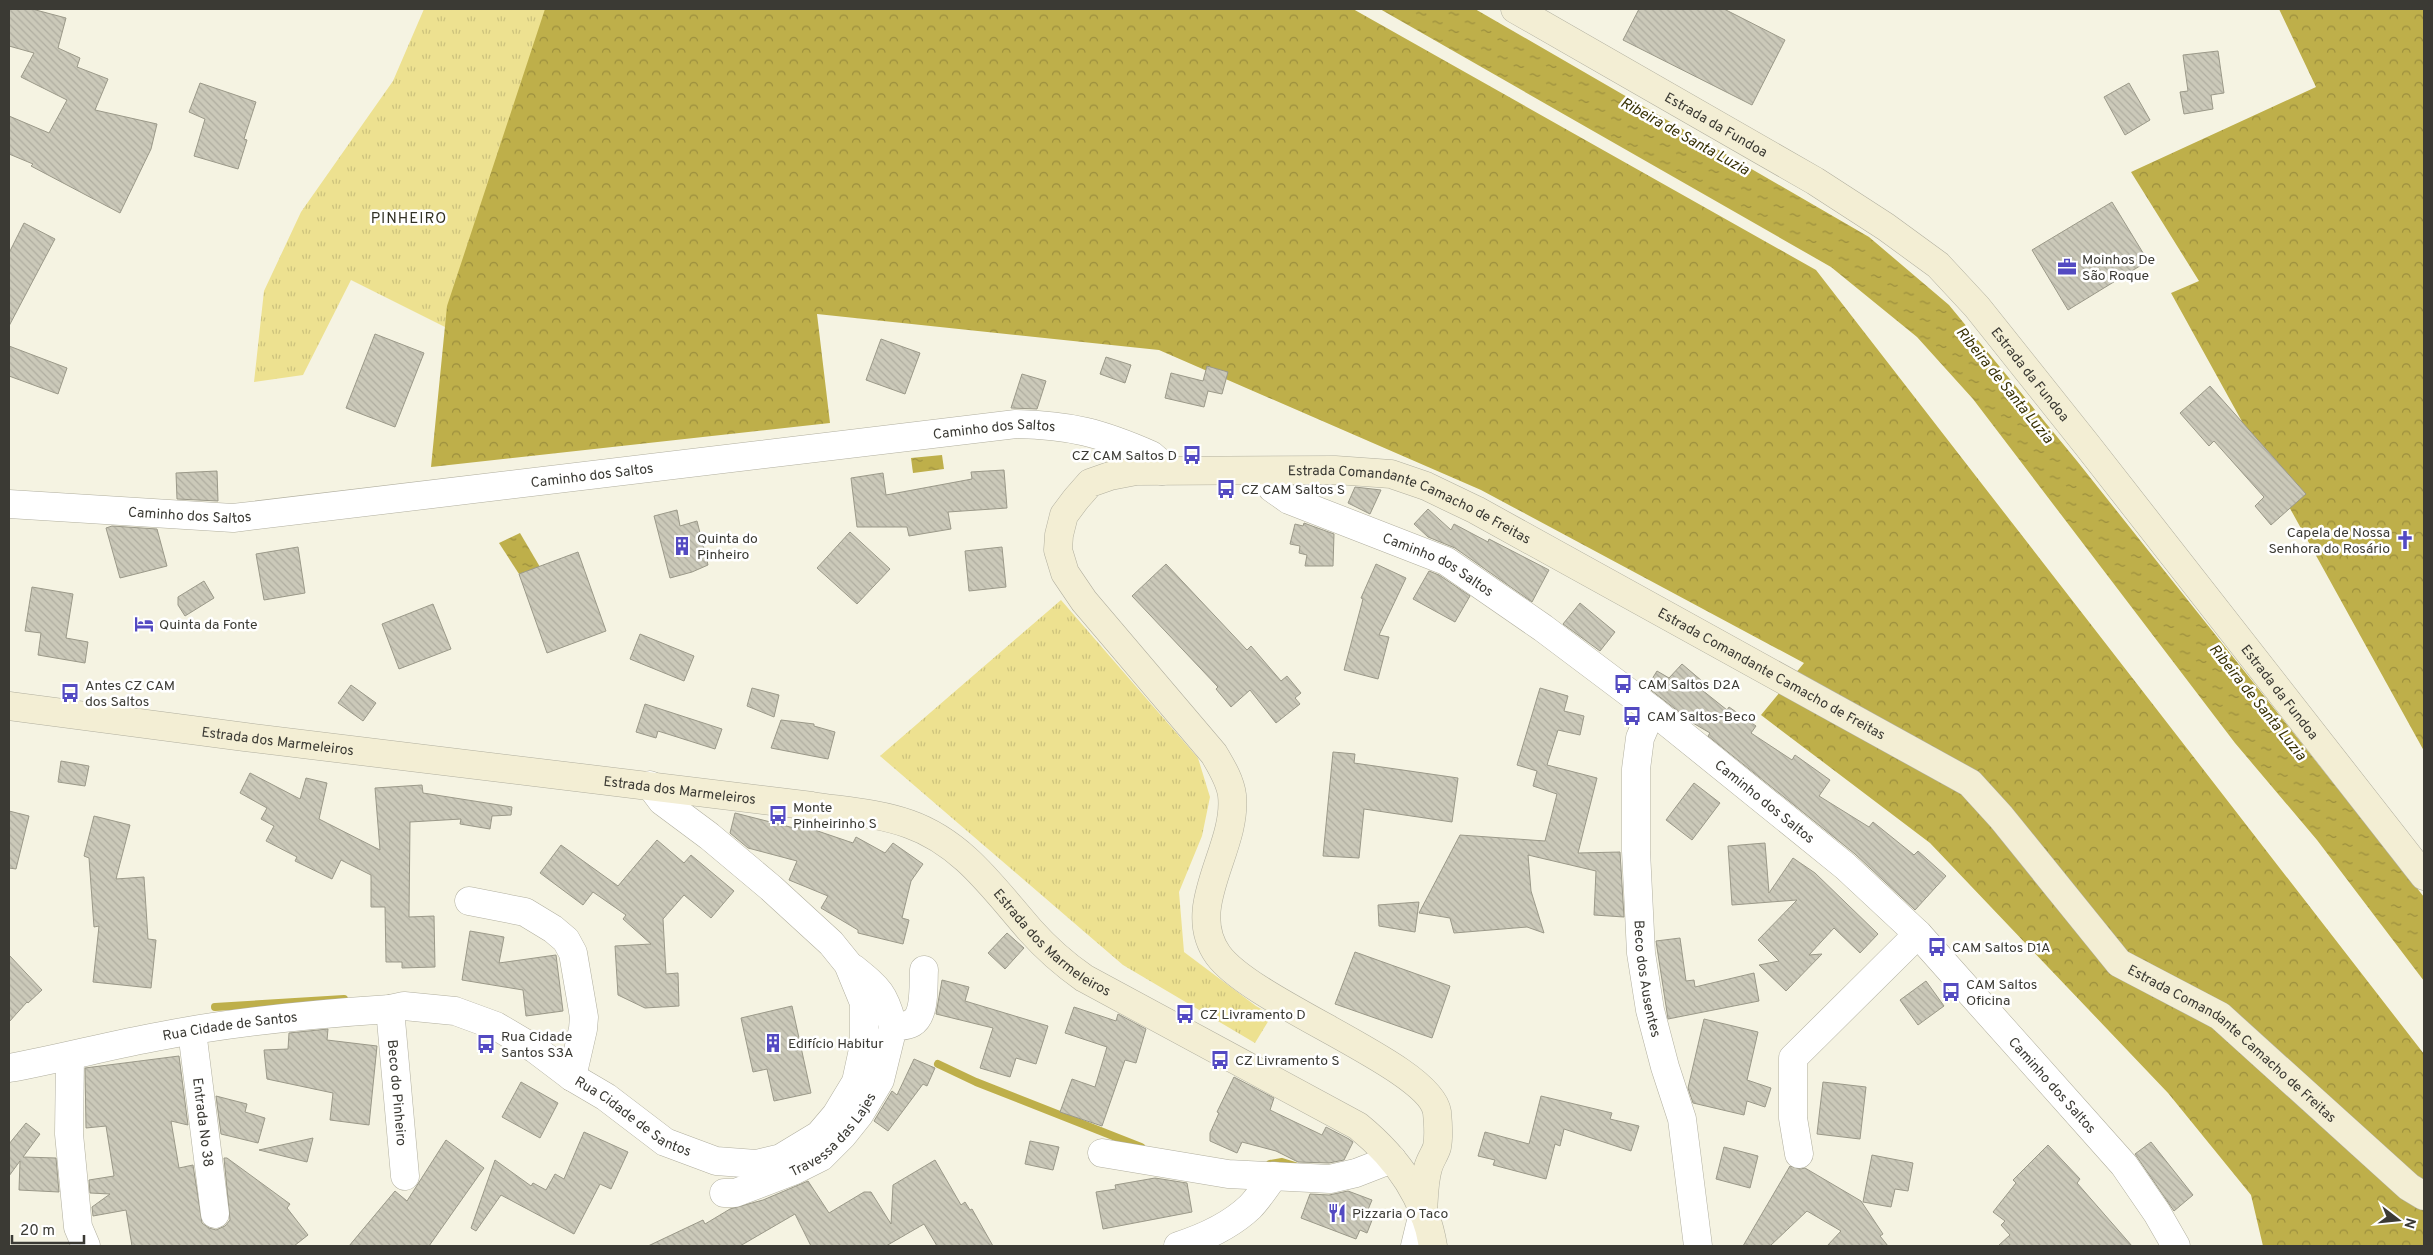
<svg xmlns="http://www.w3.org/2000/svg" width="2433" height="1255" font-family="Overpass,sans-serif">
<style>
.grass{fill:url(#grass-tufts)}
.forest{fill:url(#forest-crowns)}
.water{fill:url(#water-ripples)}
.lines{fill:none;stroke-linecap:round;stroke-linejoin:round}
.stream{stroke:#beaf4a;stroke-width:8}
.building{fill:url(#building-back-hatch);stroke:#9b9989}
.minor-casing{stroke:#b1af9f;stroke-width:29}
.tertiary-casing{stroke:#b1af9f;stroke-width:29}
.secondary-casing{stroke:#b1af9f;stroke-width:29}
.minor{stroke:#fff;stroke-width:28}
.tertiary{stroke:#fff;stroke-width:28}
.secondary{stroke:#f3eed4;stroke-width:28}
.labels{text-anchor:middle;stroke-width:5;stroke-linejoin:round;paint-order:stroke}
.street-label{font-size:14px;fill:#3b3a34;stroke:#fff}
.poi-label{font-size:14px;fill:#3b3a34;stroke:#fff;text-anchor:start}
.water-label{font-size:15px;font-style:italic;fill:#383104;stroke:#fff}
.neighbourhood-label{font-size:15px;letter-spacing:1px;fill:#333225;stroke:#fff}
</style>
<defs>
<pattern id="grass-tufts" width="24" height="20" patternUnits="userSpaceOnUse" patternTransform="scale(1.25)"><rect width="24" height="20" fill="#ede190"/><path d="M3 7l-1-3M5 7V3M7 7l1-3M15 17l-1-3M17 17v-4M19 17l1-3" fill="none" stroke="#ccc27d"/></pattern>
<pattern id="forest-crowns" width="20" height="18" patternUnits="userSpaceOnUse" patternTransform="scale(1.25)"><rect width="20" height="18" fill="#beaf4a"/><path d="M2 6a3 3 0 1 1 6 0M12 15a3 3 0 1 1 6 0" fill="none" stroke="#9c8f3e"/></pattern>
<pattern id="water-ripples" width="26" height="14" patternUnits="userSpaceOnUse" patternTransform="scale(1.25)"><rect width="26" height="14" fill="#beaf4a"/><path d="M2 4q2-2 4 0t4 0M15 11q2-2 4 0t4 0" fill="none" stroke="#9c8f3e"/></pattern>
<pattern id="building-back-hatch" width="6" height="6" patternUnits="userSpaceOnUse" patternTransform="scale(1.25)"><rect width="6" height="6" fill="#cbc9b9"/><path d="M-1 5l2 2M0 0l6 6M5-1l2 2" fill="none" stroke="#afada0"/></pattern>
</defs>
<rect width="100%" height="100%" fill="#f5f3e2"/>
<!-- grass -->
<g class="grass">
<path d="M424,9H546L445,327L351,280L303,375L254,382L264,291L301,212L393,81Z"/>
<path d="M1061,600L1198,758L1210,797L1202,836L1179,892L1184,952L1256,1006L1272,1015L1255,1043L1123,965L880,756Z"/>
</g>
<!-- forest -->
<g class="forest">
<path d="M545,9H1353L1816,270L2424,1054V1246H2263L2251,1195L2168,1093L1930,843L1761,715L1804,663L1481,490L1159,350L817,314L830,423L431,467L447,306Z"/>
<path d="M2279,9H2424V751L2171,293L2199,281L2131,172L2316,87Z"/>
</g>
<!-- water -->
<g class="water">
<path d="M1380,9H1475L1869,237L1949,305L2077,461L2424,897V981L2317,840L2235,743L1973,399L1917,337L1831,267Z"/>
<path d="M942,455L944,469L913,473L911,458Z"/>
<path d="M520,533L540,567L519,574L499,543Z"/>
</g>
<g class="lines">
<!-- stream -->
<g class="stream">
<path d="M215,1007L344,999"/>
<path d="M938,1064L976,1082L1141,1147"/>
<path d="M1270,1164L1282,1162L1295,1166"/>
</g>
</g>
<!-- building -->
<g class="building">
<path d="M9,9H32L66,18L58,48L80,58L77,67L108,79L95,110L157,124L151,149L120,213L31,166L33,164L9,154V116L49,133L67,100L21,77L34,53L9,46Z"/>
<path d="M1639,9H1724L1785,40L1752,105L1623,40Z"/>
<path d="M2218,51L2224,93L2211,95L2213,109L2184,114L2180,92L2188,91L2183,55Z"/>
<path d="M200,83L256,102L244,139L247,140L238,169L194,156L205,119L189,112Z"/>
<path d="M2129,83L2150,120L2125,135L2104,97Z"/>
<path d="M2112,202L2148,261L2068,310L2032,250Z"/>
<path d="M24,223L55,239L9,326V253Z"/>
<path d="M375,334L424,353L395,427L346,408Z"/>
<path d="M881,339L920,353L905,394L866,380Z"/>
<path d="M9,346L67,368L58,394L9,376Z"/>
<path d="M1106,357L1131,365L1125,383L1100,374Z"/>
<path d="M1207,366L1228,372L1222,394L1208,391L1204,407L1165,398L1171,373L1203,381Z"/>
<path d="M1022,374L1046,381L1037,409L1011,408Z"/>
<path d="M2210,386L2306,494L2271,525L2255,506L2264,497L2214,441L2209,446L2180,413Z"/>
<path d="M1004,470L1007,508L948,512L951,529L909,536L907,527H857L851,478L883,473L886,495L972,479L971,472Z"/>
<path d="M217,471L218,501L177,499L176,473Z"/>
<path d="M1355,487L1381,490L1370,514L1348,503Z"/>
<path d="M1428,509L1451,530L1454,524L1488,542L1489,539L1549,570L1532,602L1455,548L1428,537L1414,524Z"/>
<path d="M677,510L680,526L697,521L708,565L692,572L670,578L654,516Z"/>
<path d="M1304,523L1334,534L1333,566H1305L1307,555L1299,553L1300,546L1290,544L1295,524L1303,526Z"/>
<path d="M112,526L157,529L167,566L120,578L106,528Z"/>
<path d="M850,532L890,569L857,604L817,568Z"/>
<path d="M298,547L305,593L264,600L256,554Z"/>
<path d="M1002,547L1006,587L969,591L965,551Z"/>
<path d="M578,552L606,631L547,653L519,574Z"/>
<path d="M1166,564L1247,650L1251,646L1281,681L1287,676L1301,693L1295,698L1300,704L1276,723L1250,690L1231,707L1216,689L1218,687L1132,596Z"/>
<path d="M1376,564L1406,578L1379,635L1389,637L1378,679L1344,670L1363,599L1361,598Z"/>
<path d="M1429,571L1439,575L1470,596L1455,622L1413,599Z"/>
<path d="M204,581L214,598L185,616L178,605V597Z"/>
<path d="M32,587L73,594L66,638L88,642L85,663L38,655L41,633L25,631Z"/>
<path d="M1580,603L1615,632L1600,651L1563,624Z"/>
<path d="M433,604L451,649L399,669L382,624Z"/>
<path d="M640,634L694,656L684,681L630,659Z"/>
<path d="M1682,664L1702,681L1697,686L1727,710L1729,707L1756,726L1751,733L1792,760L1795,755L1830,780L1819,796L1869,827L1873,822L1914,855L1918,851L1946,876L1915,910L1855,854L1708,736L1710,733L1693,723L1647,687L1657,671L1669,678Z"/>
<path d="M351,685L376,703L363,721L338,703Z"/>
<path d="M752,688L779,695L774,717L747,706Z"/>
<path d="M1540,688L1568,696L1564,711L1584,716L1580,735L1558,730L1547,765L1597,778L1578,853L1620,852L1624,917L1594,915L1596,871L1528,855L1531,891L1544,933L1527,927L1454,933L1450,918L1419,913L1460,835L1545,841L1557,794L1533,786L1537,771L1517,765Z"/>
<path d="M645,704L722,729L715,749L658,731L656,738L636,732Z"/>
<path d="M781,720L814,724V726L835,732L828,759L771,748Z"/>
<path d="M1333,752L1355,754L1354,763L1458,778L1452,822L1364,809L1359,858L1323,856Z"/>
<path d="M61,761L89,766L85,786L58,782Z"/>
<path d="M250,773L300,799L306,778L327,783L319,819L380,850L375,788L422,785L423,793L512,807L511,815L492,816L490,829L460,824L461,819L410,822L409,917L434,916L435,967L402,968V962H386L385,907H371V875L341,860L332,879L295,861L297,857L266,841L274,826L261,819L267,808L240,793Z"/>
<path d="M1694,783L1720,803L1692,840L1666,820Z"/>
<path d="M9,811L29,816L16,869L9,868Z"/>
<path d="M735,813L798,829L800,825L853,843L856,837L885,853L893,843L923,864L911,881L902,918L909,920L903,944L858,933V930L821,908L828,896L789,880L797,861L748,848L730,833Z"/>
<path d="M94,816L130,825L116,879L144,877L148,939L156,940L151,988L93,982L99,926L94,927L89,858L84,856Z"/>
<path d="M657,840L684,863L691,855L734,891L711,918L684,895L663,919L666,974L678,973L679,1006L645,1008L618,995L615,946L651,944L623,919L626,915L593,892L583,905L540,873L561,845L618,886Z"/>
<path d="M1765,843L1769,893L1793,858L1815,873L1878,934L1860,953L1834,928L1809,955L1822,954L1786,991L1759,965L1779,961L1758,940L1797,900L1732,905L1728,846Z"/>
<path d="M1419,902L1415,932L1379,926L1378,905Z"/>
<path d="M470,931L504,937L499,963L556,955L563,1011L526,1016L523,990L462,980Z"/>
<path d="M1007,933L1024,948L1005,969L988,953Z"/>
<path d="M1680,938L1686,981L1694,980L1695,987L1754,973L1759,1001L1668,1019L1656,941Z"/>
<path d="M1355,952L1450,986L1432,1038L1335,1004Z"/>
<path d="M9,955L42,990L28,1003L27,1002L9,1022Z"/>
<path d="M942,980L969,987L965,1001L1048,1026L1036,1064L1016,1058L1010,1077L980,1068L993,1028L936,1014Z"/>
<path d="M1926,981L1944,1006L1918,1025L1900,1000Z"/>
<path d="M792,1006L811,1093L774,1101L767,1069L753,1072L741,1018Z"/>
<path d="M1074,1007L1116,1021L1118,1014L1146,1029L1136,1063L1125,1060L1102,1126L1060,1112L1072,1079L1095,1087L1107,1047L1065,1033Z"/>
<path d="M1704,1019L1758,1032L1747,1080L1771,1088L1765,1107L1747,1101L1744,1115L1693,1103L1688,1088Z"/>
<path d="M328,1029L327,1040L377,1046L369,1125L330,1120L333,1093L267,1079L264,1050L288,1049L289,1033Z"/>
<path d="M179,1056L188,1125L171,1121L179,1168L193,1165L202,1223L209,1228L216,1230L225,1226L230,1220L224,1158H227L290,1204L287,1208L308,1235L294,1246H132L126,1210L93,1216L92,1207L110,1194L90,1193L89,1180L114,1176L106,1126L86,1128L85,1068Z"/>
<path d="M914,1059L935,1068L927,1086L923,1084L888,1131L874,1121L892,1091L897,1095Z"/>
<path d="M1234,1077L1274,1098L1270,1110L1322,1135L1326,1127L1349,1139L1353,1142L1344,1160L1329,1163L1298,1162L1276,1151L1242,1142L1237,1153L1210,1141V1133L1219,1113L1217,1112Z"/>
<path d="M521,1082L558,1103L540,1138L502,1117Z"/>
<path d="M1823,1082L1866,1087L1860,1139L1817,1134Z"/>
<path d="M216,1096L247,1104L245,1112L265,1118L258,1143L221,1134Z"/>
<path d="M1541,1096L1612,1113L1610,1119L1639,1126L1631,1151L1564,1129L1560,1146L1555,1144L1546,1179L1493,1165L1495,1160L1478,1156L1485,1132L1529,1144Z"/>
<path d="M26,1123L40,1134L23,1157L56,1158L59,1192L19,1190L20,1161L9,1176V1144Z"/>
<path d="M584,1132L628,1152L611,1189L600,1184L574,1234L501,1195L476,1231L471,1228L495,1160L531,1186L533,1183L546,1190L555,1174L564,1179Z"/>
<path d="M313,1138L307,1162L259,1150Z"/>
<path d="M446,1140L484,1168L429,1246H349L395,1191L407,1201Z"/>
<path d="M1030,1141L1059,1147L1053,1170L1025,1164Z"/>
<path d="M2151,1142L2193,1195L2174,1211L2135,1154Z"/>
<path d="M2048,1145L2080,1179L2077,1183L2132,1246H1998L2010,1235L2001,1225L2005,1221L1993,1212L2016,1183L2013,1180Z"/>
<path d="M1724,1147L1758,1156L1750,1188L1716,1179Z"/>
<path d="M1872,1155L1913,1163L1908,1191L1895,1189L1891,1207L1863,1202Z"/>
<path d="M935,1160L961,1205L965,1202L970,1210L972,1209L993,1246H937L924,1224L886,1246H811L795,1214L740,1246H648L703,1220L705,1224L730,1209L763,1200L808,1181L829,1213L864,1192H871L891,1224L893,1185Z"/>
<path d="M1790,1166L1801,1169L1805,1168L1861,1201L1883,1234L1880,1236L1888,1246H1827L1841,1231L1807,1211L1770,1246H1743Z"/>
<path d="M1155,1178L1187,1183L1192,1212L1103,1229L1096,1192L1116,1189L1115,1185Z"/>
<path d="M1348,1191L1372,1200L1367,1212L1374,1215L1367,1233L1360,1230L1356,1239L1301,1218L1310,1194L1329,1195Z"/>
</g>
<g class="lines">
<!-- minor casing -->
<g class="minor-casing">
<g id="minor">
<path id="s1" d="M1261,471L1272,488L1289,500L1446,561L1543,628L1652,710L1845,866L1918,934L2124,1165L2157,1213L2176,1246"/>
<path id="s2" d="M9,504L233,518L1016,424C1070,425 1101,433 1151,455L1158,461L1162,471"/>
<path id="s3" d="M1652,710L1640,738L1636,769V851L1641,953L1650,1010L1665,1067L1682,1119L1698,1246"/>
<path d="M469,901L525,912L553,929L566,940L573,953L584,1017L583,1029L572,1077"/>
<path d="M853,968C879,989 885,994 893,1027"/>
<path id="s4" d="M390,1009L405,1176"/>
<path id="s5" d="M192,1031L215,1214"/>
<path d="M70,1057L69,1134L78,1227L86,1246"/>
<path id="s6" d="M9,1068C60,1059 110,1045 161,1036C237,1021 313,1014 390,1009L404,1006L455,1011L496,1026L535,1049L572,1077L606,1097L665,1142L716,1161L756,1164L781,1158L819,1135L836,1115L856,1082L864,1045V1003L848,964L831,943L771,888L709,836L662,801L650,785"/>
<path d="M1102,1153L1228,1174L1330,1179L1356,1173L1392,1159"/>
<path d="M1799,1154L1793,1118V1058L1918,934"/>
<path id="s7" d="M724,1193H735L793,1171L821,1157L843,1135L859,1115L880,1080L893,1027C899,1026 907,1026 912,1023C926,1015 923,984 924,970"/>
<path d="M1178,1246C1203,1238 1231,1225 1250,1207C1259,1198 1266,1186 1274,1176"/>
</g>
</g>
<!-- tertiary casing -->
<g class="tertiary-casing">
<path id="tertiary" d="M1415,1246L1423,1213"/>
</g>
<!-- secondary casing -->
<g class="secondary-casing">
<g id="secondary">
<path id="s8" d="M1515,9L1815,181L1886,227L1938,265L1977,307L2087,445L2424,876"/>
<path id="s9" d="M9,706L245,737L812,806C844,811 878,813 909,824C963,843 994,889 1030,930C1046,948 1064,964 1084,978L1358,1126C1396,1157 1425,1197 1433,1246"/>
<path id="s10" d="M1423,1213C1424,1198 1424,1181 1428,1168C1430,1160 1435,1154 1437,1147C1439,1137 1438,1122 1437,1112C1430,1066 1254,1004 1218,955C1183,906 1238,849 1232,795C1230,780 1221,766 1214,754L1084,601L1065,573L1058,550L1059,535L1064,515L1076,499L1090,483L1110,476L1136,471L1335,470L1391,474L1426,486L1476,510L1970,783L2001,817L2119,963L2220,1016L2409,1187L2424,1196"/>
</g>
</g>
<!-- minor -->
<use href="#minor" class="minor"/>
<!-- tertiary -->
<use href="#tertiary" class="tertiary"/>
<!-- secondary -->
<use href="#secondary" class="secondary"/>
</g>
<!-- icons -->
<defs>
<g id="office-bare" transform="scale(1.5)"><path d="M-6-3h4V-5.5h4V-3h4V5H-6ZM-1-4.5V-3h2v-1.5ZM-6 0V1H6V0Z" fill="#534ac2" stroke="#fff" stroke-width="2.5" paint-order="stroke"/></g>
<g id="bus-bare" transform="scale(1.5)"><path d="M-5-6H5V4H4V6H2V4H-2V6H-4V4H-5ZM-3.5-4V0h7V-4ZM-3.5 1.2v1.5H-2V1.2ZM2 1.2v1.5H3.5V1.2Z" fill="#534ac2" stroke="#fff" stroke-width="2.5" paint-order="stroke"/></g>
<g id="church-bare" transform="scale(1.5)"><path d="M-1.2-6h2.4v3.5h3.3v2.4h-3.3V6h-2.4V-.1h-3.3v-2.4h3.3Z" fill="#534ac2" stroke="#fff" stroke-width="2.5" paint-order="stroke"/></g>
<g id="building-bare" transform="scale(1.5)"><path d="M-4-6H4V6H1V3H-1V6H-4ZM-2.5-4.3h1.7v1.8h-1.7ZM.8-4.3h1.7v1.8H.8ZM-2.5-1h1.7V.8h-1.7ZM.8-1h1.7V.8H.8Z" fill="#534ac2" stroke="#fff" stroke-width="2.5" paint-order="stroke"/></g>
<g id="hotel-bare" transform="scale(1.5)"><path d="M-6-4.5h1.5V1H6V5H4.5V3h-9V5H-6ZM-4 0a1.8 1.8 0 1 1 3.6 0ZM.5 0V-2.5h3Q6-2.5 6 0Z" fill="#534ac2" stroke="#fff" stroke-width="2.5" paint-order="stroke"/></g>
<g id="restaurant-bare" transform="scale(1.5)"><path d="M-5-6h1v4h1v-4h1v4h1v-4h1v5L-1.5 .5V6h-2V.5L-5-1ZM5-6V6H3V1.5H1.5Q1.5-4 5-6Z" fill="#534ac2" stroke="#fff" stroke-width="2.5" paint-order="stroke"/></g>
</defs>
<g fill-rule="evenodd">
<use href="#office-bare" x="2067" y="267"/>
<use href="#bus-bare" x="1192" y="455"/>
<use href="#bus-bare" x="1226" y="489"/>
<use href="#church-bare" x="2405" y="540"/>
<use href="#building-bare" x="682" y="546"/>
<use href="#hotel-bare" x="144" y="624"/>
<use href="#bus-bare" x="1623" y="684"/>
<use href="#bus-bare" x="70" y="693"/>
<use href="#bus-bare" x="1632" y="716"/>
<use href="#bus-bare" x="778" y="815"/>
<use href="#bus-bare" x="1937" y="947"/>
<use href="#bus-bare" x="1951" y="992"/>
<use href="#bus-bare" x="1185" y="1014"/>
<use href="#building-bare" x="773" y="1043"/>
<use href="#bus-bare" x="486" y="1044"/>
<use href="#bus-bare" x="1220" y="1060"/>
<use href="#restaurant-bare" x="1337" y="1213"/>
</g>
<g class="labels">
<!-- street labels -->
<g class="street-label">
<text dy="5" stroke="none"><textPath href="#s8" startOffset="232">Estrada da Fundoa</textPath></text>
<text dy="5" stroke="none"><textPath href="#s8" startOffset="638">Estrada da Fundoa</textPath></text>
<text dy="5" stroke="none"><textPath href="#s2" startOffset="991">Caminho dos Saltos</textPath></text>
<text dy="5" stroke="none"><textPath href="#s2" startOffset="586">Caminho dos Saltos</textPath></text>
<text dy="5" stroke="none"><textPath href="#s10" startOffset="1251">Estrada Comandante Camacho de Freitas</textPath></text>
<text dy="5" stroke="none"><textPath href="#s2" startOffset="181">Caminho dos Saltos</textPath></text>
<text dy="5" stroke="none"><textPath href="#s1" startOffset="204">Caminho dos Saltos</textPath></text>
<text dy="5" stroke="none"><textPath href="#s10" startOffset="1656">Estrada Comandante Camacho de Freitas</textPath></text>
<text dy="5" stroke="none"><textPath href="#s8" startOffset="1042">Estrada da Fundoa</textPath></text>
<text dy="5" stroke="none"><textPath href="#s9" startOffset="271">Estrada dos Marmeleiros</textPath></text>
<text dy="5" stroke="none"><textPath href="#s9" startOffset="676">Estrada dos Marmeleiros</textPath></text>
<text dy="5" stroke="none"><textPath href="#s1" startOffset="609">Caminho dos Saltos</textPath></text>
<text dy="5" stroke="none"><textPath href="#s9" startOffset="1096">Estrada dos Marmeleiros</textPath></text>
<text dy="5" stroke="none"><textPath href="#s3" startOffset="272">Beco dos Ausentes</textPath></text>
<text dy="5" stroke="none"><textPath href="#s6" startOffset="225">Rua Cidade de Santos</textPath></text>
<text dy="5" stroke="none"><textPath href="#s10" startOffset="2256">Estrada Comandante Camacho de Freitas</textPath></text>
<text dy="5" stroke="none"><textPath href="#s1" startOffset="1014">Caminho dos Saltos</textPath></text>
<text dy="5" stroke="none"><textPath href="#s4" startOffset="84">Beco do Pinheiro</textPath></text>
<text dy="5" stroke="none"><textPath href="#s6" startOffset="660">Rua Cidade de Santos</textPath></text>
<text dy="5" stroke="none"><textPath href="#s5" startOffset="92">Entrada No 38</textPath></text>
<text dy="5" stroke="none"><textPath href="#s7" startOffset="128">Travessa das Lajes</textPath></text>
</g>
<!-- poi labels -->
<g class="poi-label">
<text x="2082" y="264">Moinhos De<tspan x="2082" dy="16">São Roque</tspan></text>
<text x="1177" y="460" text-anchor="end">CZ CAM Saltos D</text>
<text x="1241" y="494">CZ CAM Saltos S</text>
<text x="2390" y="537" text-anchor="end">Capela de Nossa<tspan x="2390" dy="16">Senhora do Rosário</tspan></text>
<text x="697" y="543">Quinta do<tspan x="697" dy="16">Pinheiro</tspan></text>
<text x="159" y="629">Quinta da Fonte</text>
<text x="1638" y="689">CAM Saltos D2A</text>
<text x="85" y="690">Antes CZ CAM<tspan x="85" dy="16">dos Saltos</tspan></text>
<text x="1647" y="721">CAM Saltos-Beco</text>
<text x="793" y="812">Monte<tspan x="793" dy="16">Pinheirinho S</tspan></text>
<text x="1952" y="952">CAM Saltos D1A</text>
<text x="1966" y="989">CAM Saltos<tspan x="1966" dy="16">Oficina</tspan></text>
<text x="1200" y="1019">CZ Livramento D</text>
<text x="501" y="1041">Rua Cidade<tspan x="501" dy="16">Santos S3A</tspan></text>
<text x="788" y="1048">Edifício Habitur</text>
<text x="1235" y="1065">CZ Livramento S</text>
<text x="1352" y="1218">Pizzaria O Taco</text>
</g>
<!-- water labels -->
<g class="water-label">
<text transform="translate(1685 136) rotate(29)" y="5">Ribeira de Santa Luzia</text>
<text transform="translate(2005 385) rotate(51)" y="5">Ribeira de Santa Luzia</text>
<text transform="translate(2258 702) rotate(51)" y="5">Ribeira de Santa Luzia</text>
</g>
<!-- neighbourhood labels -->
<g class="neighbourhood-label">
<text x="409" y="223">PINHEIRO</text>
</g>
</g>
<!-- border -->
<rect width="2433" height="1255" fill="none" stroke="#3b3a34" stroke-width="20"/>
<!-- north arrow -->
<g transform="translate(2398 1220) rotate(106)" stroke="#ffffff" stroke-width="4" paint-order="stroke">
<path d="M0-4L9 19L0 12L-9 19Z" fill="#3b3a34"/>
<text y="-8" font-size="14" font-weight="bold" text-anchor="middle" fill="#3b3a34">N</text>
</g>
<!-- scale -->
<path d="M12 1235v8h72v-8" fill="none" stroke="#3b3a34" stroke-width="2.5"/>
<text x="20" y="1235" font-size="15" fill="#3b3a34" stroke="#ffffff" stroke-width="4" paint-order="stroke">20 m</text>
</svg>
